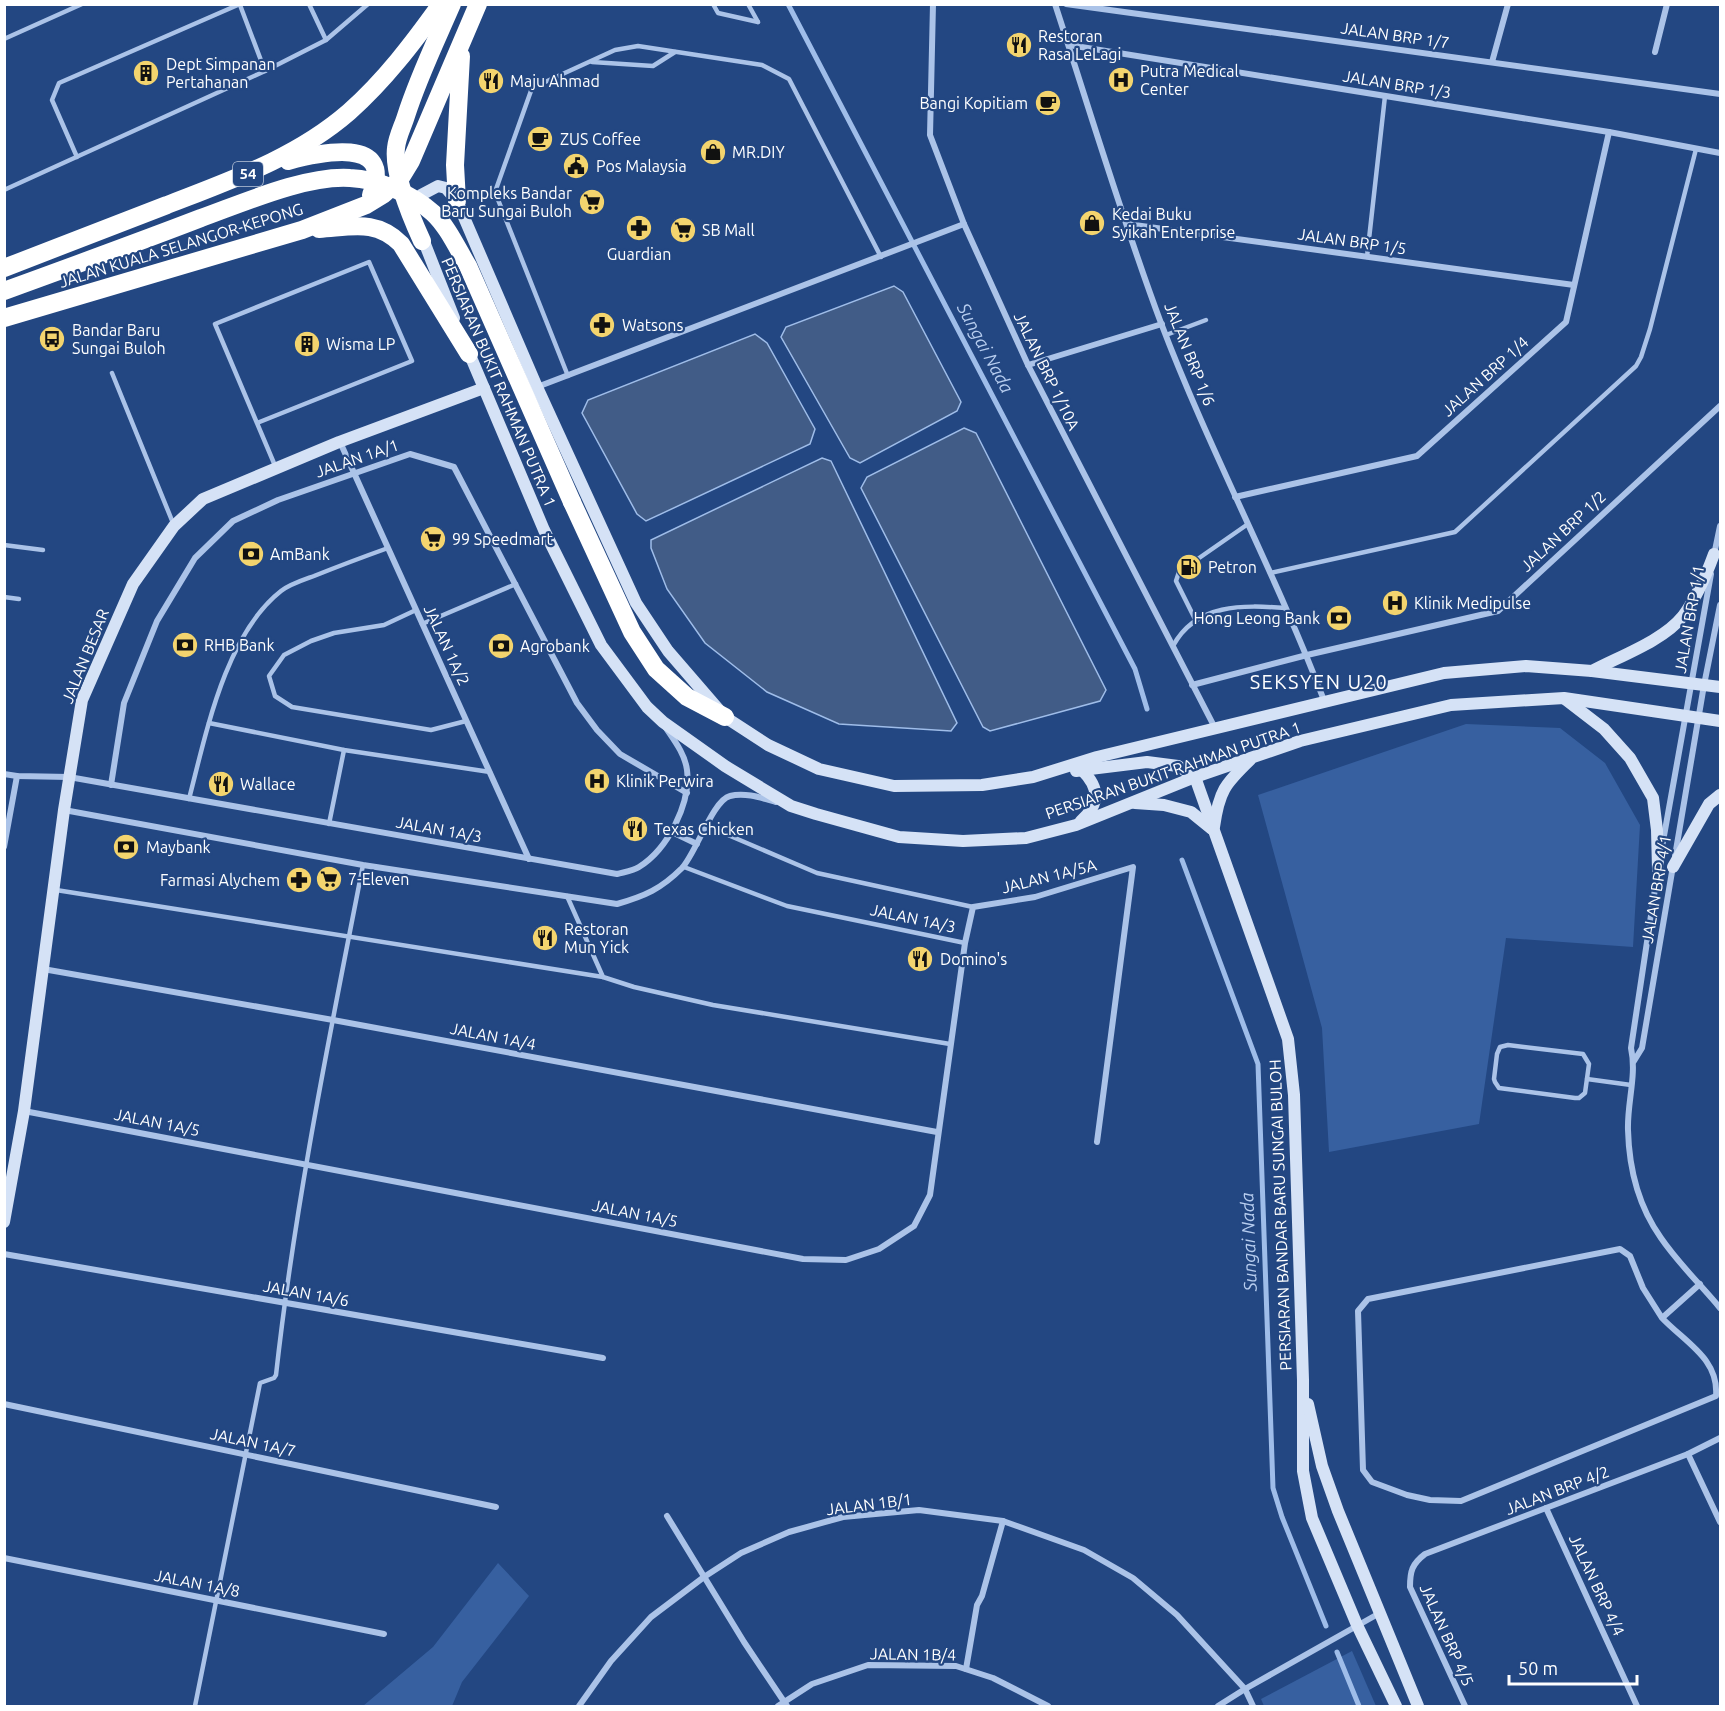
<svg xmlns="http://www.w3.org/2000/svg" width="1725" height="1711" font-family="Ubuntu,sans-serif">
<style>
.green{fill:#3760a0}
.water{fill:#415c87;stroke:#9fbde9;stroke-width:1.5}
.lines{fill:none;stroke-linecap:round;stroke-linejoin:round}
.stream{stroke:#9fbde9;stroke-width:5}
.lane{stroke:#abc3e8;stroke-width:4.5}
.street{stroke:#abc3e8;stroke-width:6}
.secondary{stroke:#d5e2f6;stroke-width:12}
.highway{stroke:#fff;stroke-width:18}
.highway-bridge{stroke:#fff;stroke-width:18}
.labels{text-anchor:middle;stroke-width:4.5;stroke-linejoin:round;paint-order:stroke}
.shield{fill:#234782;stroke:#bdc8da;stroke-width:1.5}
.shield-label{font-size:15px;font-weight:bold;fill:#fff}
.street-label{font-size:16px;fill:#fff;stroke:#234782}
.poi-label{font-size:16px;fill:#fff;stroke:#234782;text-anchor:start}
.water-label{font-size:18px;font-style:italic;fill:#b7cdef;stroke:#234782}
.quarter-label{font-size:20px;letter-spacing:1.5px;fill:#fff;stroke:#234782}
</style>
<rect width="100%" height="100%" fill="#234782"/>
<!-- green -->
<g class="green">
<path d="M1466,724L1560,728L1605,763L1640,825L1633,947L1506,938L1479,1124L1329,1152L1322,1028L1258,795Z"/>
<path d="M498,1563L529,1596L462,1682L452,1706H363L433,1647Z"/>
<path d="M1352,1651L1376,1706H1264L1261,1699Z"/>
</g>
<!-- water -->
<g class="water">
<path d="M894,286L903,292L961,402L957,411L860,463L850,458L781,337L786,327Z"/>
<path d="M755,334L767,343L815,429L810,444L646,521L637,514L582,413L588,400Z"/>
<path d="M964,428L976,433L1106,690L1100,701L990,731L983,727L861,488L867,477Z"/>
<path d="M822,458L831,461L957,723L951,731L839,724L767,692L705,643L667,589L651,548V540Z"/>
</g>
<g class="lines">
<!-- stream -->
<g class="stream">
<path d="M788,4L1135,669L1147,709"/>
<path d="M1182,860L1258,1064L1273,1488L1282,1517L1326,1626"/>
<path d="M1337,1652L1359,1706"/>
</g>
<!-- lane -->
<g class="lane">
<path d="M309,4L326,40"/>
<path d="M713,4L718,13L758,22"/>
<path d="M748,4L758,22"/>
<path d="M240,5L265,71"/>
<path d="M4,39L82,4"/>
<path d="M592,62L653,66L675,52"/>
<path d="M77,157L52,100L59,83L240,4"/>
<path d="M4,190L265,71L326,40L368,4"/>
<path d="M1367,257L1385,96"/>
<path d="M1166,335L1206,320"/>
<path d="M112,373L173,523"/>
<path d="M568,376L495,192L532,88L615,50L638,46L762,65L789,79L881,257"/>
<path d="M257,423L412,361L369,262L215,324L276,468"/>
<path d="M4,545L43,550"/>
<path d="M1270,573L1455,532L1636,366L1641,357L1650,329L1696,149"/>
<path d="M4,597L19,599"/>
<path d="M416,610L384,625L334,633L311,641L284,655L269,676L275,696L292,707L431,730L466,721"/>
<path d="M1195,619L1176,581L1179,572L1248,524"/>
<path d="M422,624L516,584"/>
<path d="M1173,646C1196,603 1243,605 1286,608"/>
<path d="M209,723L344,750L490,772"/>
<path d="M189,799C206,734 225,635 281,591C290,584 303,580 314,576C339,566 363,557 388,548"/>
<path d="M329,824L344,750"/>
<path d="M707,826L817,873L973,907"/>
<path d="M684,867L787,906L965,943"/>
<path d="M56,890L603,977"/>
<path d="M567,896L603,977L634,987L713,1005L950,1044"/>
<path d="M1508,1045L1583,1054L1589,1064L1585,1093L1579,1098H1575L1499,1088L1495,1082L1494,1079L1497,1054L1500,1047Z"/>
<path d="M1587,1079L1631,1085"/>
<path d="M195,1706L260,1383L274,1378L276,1375C295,1203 330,1034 363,865"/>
</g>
<!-- street -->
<g class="street">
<path d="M933,4L930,135L964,224L1028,365L1215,728"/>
<path d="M1055,4C1090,111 1122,219 1161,323C1210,452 1276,574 1325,703"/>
<path d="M1066,4L1720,94"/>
<path d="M1069,45L1609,132L1720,153"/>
<path d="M1655,52L1667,4"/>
<path d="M1492,62L1508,4"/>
<path d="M1127,224L1574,285"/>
<path d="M1028,365L1162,324"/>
<path d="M537,387L964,224"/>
<path d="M340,442L529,859"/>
<path d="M1235,497L1417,456L1566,322L1609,132"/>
<path d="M1714,555L1720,526"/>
<path d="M1192,685L1307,655L1498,611L1720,406"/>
<path d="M4,774L17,776L69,777L617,874C624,872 633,871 639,867C668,849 691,803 687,770C685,754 674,740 666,728"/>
<path d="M111,785L124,703L157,621L195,558L233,521L278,500L410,454L454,467L577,703L597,730L620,754L687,793"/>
<path d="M64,810L363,865L617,904C645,896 661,889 682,868C696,853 713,800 730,796C745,792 762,798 776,802"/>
<path d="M672,832L697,844"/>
<path d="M4,847L17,776"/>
<path d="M1662,847L1711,574"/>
<path d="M1675,856L1704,685L1720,605"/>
<path d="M1658,869L1631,1048C1637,1075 1627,1103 1628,1130C1629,1168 1639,1207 1661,1238C1678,1263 1701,1285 1720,1308"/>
<path d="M43,969L333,1020L937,1132"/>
<path d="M1634,1061L1642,1048L1673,866"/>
<path d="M24,1111L803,1259L846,1260L879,1249L914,1226L930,1195L965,943L973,907L1035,897L1133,867L1097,1142"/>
<path d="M4,1254L603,1358"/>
<path d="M1662,1318L1643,1288L1630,1256L1620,1249L1368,1299L1358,1311L1363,1470L1372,1482L1407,1495L1430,1500L1461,1501L1716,1396C1719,1359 1686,1343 1662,1318L1700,1284"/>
<path d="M4,1404L496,1507"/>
<path d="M1688,1454L1720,1522"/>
<path d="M1546,1508L1637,1706"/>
<path d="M667,1516L744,1642L787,1706"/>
<path d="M4,1558L384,1634"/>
<path d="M966,1669L977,1605L982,1596L1003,1521"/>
<path d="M579,1706L611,1661L651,1617L704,1577L741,1553L789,1532L843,1517L919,1510L1003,1521L1084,1550L1133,1578L1177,1615L1245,1689L1253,1706"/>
<path d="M778,1706L812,1684L868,1665L956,1666L993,1678L1048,1706"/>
<path d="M1218,1706L1245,1689L1378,1614"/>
<path d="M1465,1706L1410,1587C1410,1571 1412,1564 1425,1554L1688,1454L1720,1438"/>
</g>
<!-- secondary -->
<g class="secondary">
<path d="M418,208L421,195L438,186L446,188L457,201L537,387L636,603L668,651L725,717L768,745L819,769L894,786L982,785L1033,777L1097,757L1444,673L1526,666L1592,671L1720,687"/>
<path d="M421,234L454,318"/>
<path d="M467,348L544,530L601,645L647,707L663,722L725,766L791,806L816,814L899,837L963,841L1026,838L1076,825L1195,777L1300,741L1451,705L1564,698L1720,721"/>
<path d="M1592,671C1620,656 1663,641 1683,616C1697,597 1706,576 1714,554"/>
<path d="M1565,699L1604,729L1630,758L1653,798L1657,830L1658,869"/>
<path d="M1082,770L1147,762L1178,766L1195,777"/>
<path d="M1076,771L1082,770C1100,788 1100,804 1081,821"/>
<path d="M1195,777L1288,1039L1294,1095L1303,1380V1471L1312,1518L1357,1625L1396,1706"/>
<path d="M1135,803L1164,805L1191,812L1212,829"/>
<path d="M1214,827C1219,791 1225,784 1250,760"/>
<path d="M1673,867L1709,804L1720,795"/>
<path d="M4,1222L24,1111L64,810L82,700L133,584L174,526L203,499L339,442L484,388"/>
<path d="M1308,1404L1322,1466L1338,1511L1418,1706"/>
</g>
<!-- highway -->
<g class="highway">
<path d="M288,161C318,153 396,135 371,195"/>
<path d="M457,201L455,165L461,56"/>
<path d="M319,229C352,227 376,219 401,244L469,354"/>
<path d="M422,241C411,217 393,174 396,148C397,137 403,126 406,116C418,78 436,41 452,4"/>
<path d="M4,268C59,247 113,226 167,205C231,180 296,158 349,112C385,80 413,43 441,4"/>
<path d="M4,318L302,230L366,205L384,194L400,179L411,161L478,4"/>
<path d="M572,502L632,632L656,669L687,697L725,717"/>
</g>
<!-- highway-bridge -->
<path class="highway-bridge" d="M4,291C70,267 136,243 201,218C243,203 306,175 350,178C378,179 412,194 433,213C448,227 457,248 468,266L572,502"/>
</g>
<!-- icons -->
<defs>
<g id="restaurant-disc" transform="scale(1.35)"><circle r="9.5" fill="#f3d46e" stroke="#234782"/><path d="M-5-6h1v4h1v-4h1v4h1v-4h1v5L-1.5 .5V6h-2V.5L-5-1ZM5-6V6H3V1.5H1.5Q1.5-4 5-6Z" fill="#111"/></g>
<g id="building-disc" transform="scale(1.35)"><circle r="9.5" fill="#f3d46e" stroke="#234782"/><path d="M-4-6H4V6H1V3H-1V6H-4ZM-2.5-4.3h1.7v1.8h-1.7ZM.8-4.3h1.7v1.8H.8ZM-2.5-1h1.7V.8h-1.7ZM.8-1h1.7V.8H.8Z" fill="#111"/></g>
<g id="hospital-disc" transform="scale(1.35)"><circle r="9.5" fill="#f3d46e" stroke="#234782"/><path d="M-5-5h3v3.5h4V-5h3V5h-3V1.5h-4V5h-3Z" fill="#111"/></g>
<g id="cafe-disc" transform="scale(1.35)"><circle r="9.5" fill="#f3d46e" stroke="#234782"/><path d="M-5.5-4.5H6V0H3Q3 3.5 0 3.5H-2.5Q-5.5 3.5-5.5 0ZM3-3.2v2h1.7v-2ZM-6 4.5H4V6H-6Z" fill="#111"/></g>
<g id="shop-disc" transform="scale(1.35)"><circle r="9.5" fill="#f3d46e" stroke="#234782"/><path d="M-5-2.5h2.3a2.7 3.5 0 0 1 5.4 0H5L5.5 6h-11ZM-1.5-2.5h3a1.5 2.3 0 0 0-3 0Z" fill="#111"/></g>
<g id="civic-disc" transform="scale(1.35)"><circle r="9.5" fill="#f3d46e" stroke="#234782"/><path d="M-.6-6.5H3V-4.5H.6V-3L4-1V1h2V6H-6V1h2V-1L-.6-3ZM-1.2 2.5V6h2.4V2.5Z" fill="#111"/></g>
<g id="supermarket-disc" transform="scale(1.35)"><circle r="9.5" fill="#f3d46e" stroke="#234782"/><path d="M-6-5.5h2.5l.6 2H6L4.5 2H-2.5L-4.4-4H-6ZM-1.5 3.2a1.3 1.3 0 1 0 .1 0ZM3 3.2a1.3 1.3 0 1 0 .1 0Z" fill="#111"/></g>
<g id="pharmacy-disc" transform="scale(1.35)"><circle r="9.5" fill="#f3d46e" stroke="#234782"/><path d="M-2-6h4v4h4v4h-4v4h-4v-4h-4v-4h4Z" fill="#111"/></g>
<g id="bus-disc" transform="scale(1.35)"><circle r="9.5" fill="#f3d46e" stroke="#234782"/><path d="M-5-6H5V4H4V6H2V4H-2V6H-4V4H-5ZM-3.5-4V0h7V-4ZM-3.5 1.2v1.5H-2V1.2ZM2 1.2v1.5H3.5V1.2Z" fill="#111"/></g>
<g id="bank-disc" transform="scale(1.35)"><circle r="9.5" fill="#f3d46e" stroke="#234782"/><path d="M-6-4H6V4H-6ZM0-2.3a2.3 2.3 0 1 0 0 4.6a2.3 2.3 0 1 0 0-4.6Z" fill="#111"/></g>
<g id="fuel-disc" transform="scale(1.35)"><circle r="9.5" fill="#f3d46e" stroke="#234782"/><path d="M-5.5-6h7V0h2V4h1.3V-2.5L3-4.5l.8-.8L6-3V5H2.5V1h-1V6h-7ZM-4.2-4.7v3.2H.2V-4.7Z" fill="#111"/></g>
</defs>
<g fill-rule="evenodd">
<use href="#restaurant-disc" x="1019" y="45"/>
<use href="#building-disc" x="146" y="73"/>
<use href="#hospital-disc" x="1121" y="80"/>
<use href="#restaurant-disc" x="491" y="81"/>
<use href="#cafe-disc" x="1048" y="103"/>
<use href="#cafe-disc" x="540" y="139"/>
<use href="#shop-disc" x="713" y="152"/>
<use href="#civic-disc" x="576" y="166"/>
<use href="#supermarket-disc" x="592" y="202"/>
<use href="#shop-disc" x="1092" y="223"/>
<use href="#pharmacy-disc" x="639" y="228"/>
<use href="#supermarket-disc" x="683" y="230"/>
<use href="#pharmacy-disc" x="602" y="325"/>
<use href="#bus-disc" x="52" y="339"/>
<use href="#building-disc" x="307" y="344"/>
<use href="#supermarket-disc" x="433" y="539"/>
<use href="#bank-disc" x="251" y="554"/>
<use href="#fuel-disc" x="1189" y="567"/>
<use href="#hospital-disc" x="1395" y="603"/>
<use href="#bank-disc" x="1339" y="618"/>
<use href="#bank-disc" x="185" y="645"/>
<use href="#bank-disc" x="501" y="646"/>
<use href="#hospital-disc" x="597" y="781"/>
<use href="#restaurant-disc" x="221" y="784"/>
<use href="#restaurant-disc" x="635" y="829"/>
<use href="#bank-disc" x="126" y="847"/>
<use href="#supermarket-disc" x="329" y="879"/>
<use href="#pharmacy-disc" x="299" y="880"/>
<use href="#restaurant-disc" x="545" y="938"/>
<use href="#restaurant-disc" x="920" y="959"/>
</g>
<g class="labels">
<!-- shield labels -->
<rect class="shield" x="233" y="162" width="30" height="24" rx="4.5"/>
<g class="shield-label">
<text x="248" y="179">54</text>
</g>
<!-- street labels -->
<g class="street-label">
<text transform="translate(1395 35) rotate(8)" y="6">JALAN BRP 1/7</text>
<text transform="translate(1397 84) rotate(9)" y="6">JALAN BRP 1/3</text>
<text transform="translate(1352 241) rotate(8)" y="6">JALAN BRP 1/5</text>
<text transform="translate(181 245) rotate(-17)" y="6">JALAN KUALA SELANGOR-KEPONG</text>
<text transform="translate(1190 354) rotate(68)" y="6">JALAN BRP 1/6</text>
<text transform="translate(1047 371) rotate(64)" y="6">JALAN BRP 1/10A</text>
<text transform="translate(1485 376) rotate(-42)" y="6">JALAN BRP 1/4</text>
<text transform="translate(499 382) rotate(67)" y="6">PERSIARAN BUKIT RAHMAN PUTRA 1</text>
<text transform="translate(357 458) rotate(-19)" y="6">JALAN 1A/1</text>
<text transform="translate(1563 531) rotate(-43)" y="6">JALAN BRP 1/2</text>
<text transform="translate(1689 619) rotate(-80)" y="6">JALAN BRP 1/1</text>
<text transform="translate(447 645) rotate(65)" y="6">JALAN 1A/2</text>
<text transform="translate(85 656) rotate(-68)" y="6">JALAN BESAR</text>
<text transform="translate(1173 770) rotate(-19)" y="6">PERSIARAN BUKIT RAHMAN PUTRA 1</text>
<text transform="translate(439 829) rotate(10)" y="6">JALAN 1A/3</text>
<text transform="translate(1049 876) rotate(-14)" y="6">JALAN 1A/5A</text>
<text transform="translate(1656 889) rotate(-80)" y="6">JALAN BRP 4/1</text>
<text transform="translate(913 918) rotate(12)" y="6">JALAN 1A/3</text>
<text transform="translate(493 1036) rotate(11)" y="6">JALAN 1A/4</text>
<text transform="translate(157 1122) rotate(11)" y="6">JALAN 1A/5</text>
<text transform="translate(635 1213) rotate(11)" y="6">JALAN 1A/5</text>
<text transform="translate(1280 1215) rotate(-92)" y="6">PERSIARAN BANDAR BARU SUNGAI BULOH</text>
<text transform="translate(306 1293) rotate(10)" y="6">JALAN 1A/6</text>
<text transform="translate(253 1442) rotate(12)" y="6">JALAN 1A/7</text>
<text transform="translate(1557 1490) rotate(-21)" y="6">JALAN BRP 4/2</text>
<text transform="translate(869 1504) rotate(-7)" y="6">JALAN 1B/1</text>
<text transform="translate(197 1583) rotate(11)" y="6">JALAN 1A/8</text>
<text transform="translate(1597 1585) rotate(65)" y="6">JALAN BRP 4/4</text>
<text transform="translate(1447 1635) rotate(66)" y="6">JALAN BRP 4/5</text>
<text transform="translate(913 1654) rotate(1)" y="6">JALAN 1B/4</text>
</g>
<!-- poi labels -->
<g class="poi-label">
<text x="1038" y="42">Restoran<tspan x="1038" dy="18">Rasa LeLagi</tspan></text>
<text x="166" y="70">Dept Simpanan<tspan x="166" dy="18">Pertahanan</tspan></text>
<text x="1140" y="77">Putra Medical<tspan x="1140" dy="18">Center</tspan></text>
<text x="510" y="87">Maju Ahmad</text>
<text x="1028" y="109" text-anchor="end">Bangi Kopitiam</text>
<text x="560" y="145">ZUS Coffee</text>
<text x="732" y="158">MR.DIY</text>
<text x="596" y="172">Pos Malaysia</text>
<text x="572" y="199" text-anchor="end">Kompleks Bandar<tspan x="572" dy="18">Baru Sungai Buloh</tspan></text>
<text x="1112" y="220">Kedai Buku<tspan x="1112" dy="18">Syikah Enterprise</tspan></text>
<text x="702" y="236">SB Mall</text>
<text x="639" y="260" text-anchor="middle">Guardian</text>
<text x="622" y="331">Watsons</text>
<text x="72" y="336">Bandar Baru<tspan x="72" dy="18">Sungai Buloh</tspan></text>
<text x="326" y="350">Wisma LP</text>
<text x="452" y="545">99 Speedmart</text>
<text x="270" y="560">AmBank</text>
<text x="1208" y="573">Petron</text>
<text x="1414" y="609">Klinik Medipulse</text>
<text x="1320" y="624" text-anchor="end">Hong Leong Bank</text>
<text x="204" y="651">RHB Bank</text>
<text x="520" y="652">Agrobank</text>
<text x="616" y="787">Klinik Perwira</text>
<text x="240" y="790">Wallace</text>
<text x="654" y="835">Texas Chicken</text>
<text x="146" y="853">Maybank</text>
<text x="348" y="885">7-Eleven</text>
<text x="280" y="886" text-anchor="end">Farmasi Alychem</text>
<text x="564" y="935">Restoran<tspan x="564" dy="18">Mun Yick</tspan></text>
<text x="940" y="965">Domino's</text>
</g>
<!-- water labels -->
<g class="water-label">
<text transform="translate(985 348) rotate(62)" y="6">Sungai Nada</text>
<text transform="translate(1249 1242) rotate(-92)" y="6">Sungai Nada</text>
</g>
<!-- quarter labels -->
<g class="quarter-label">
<text x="1319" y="689">SEKSYEN U20</text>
</g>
</g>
<!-- border -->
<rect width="1725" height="1711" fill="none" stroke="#ffffff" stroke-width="12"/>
<!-- scale -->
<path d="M1509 1675v9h128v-9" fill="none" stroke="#ffffff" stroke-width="3"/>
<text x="1518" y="1675" font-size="18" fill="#ffffff" stroke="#234782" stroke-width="4.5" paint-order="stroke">50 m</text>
</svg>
